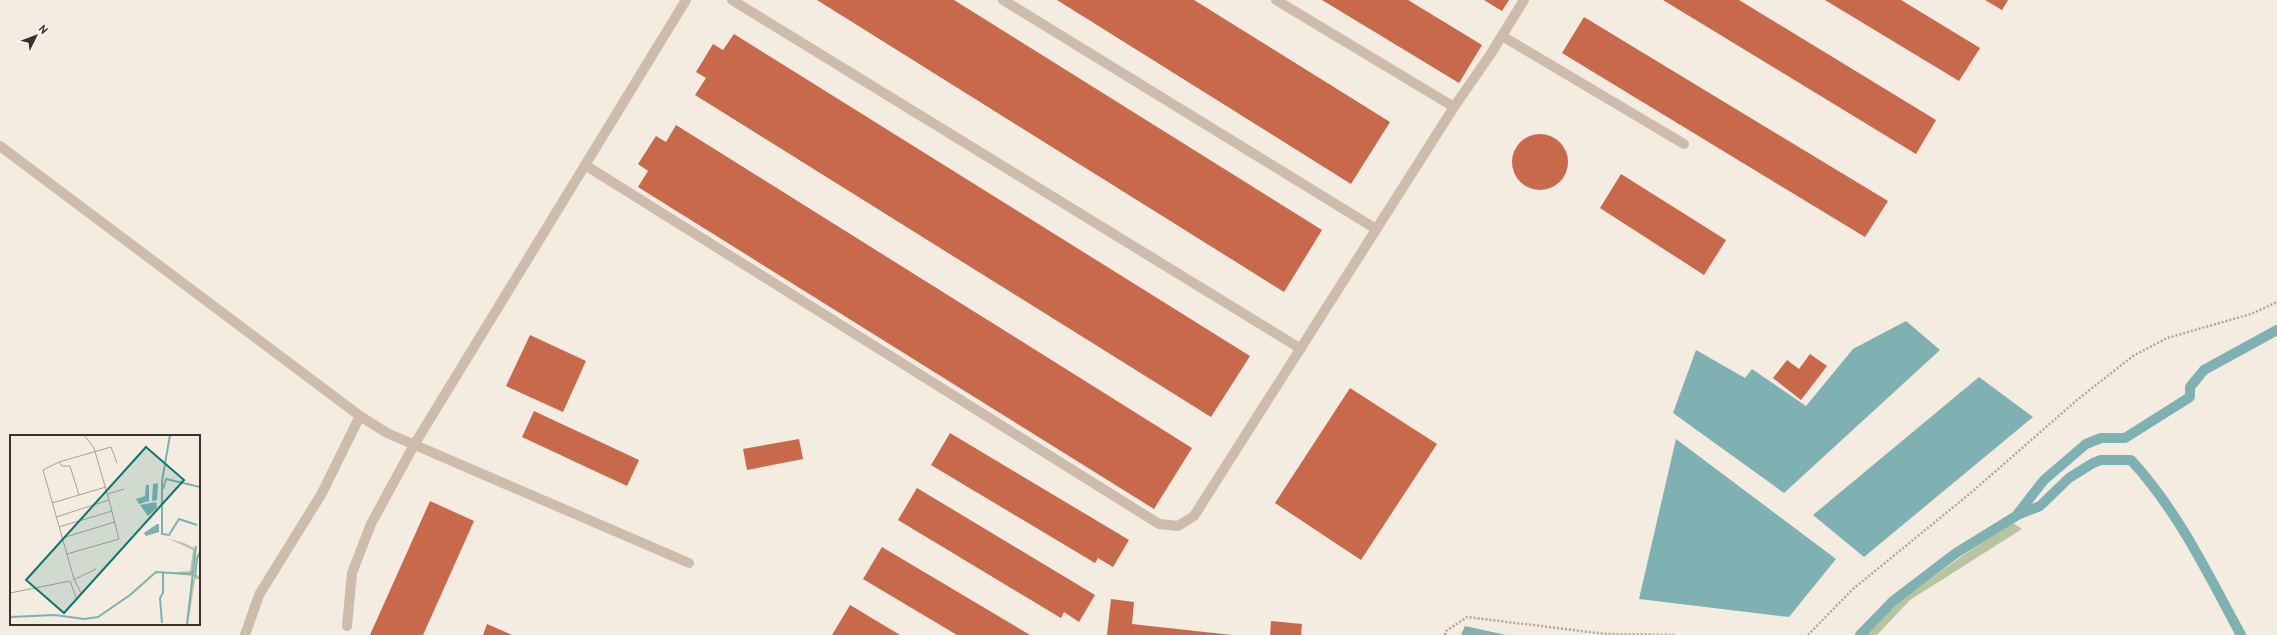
<svg xmlns="http://www.w3.org/2000/svg" width="2277" height="635" font-family="'PT Sans',sans-serif">
<style>
.green{fill:#b8c4a0}
.water{fill:#7fb0b2}
.lines{fill:none;stroke-linecap:round;stroke-linejoin:round}
.stream{stroke:#7fb0b2;stroke-width:10}
.building{fill:#c8694b}
.path{stroke:#b9a596;stroke-width:2.5;stroke-dasharray:2 2;stroke-linecap:butt}
.minor{stroke:#cdbbac;stroke-width:10}
.inset-river{fill:none;stroke:#7fb0b2;stroke-width:2}
.inset-road{fill:none;stroke:#aaa098;stroke-width:1}
.view{fill:#0f766e;fill-opacity:0.15;stroke:#0f766e;stroke-width:2}
.inset-edge{fill:none;stroke:#3b302b;stroke-width:2}
</style>
<rect width="100%" height="100%" fill="#f4ebe1"/>
<!-- green -->
<path class="green" d="M2013,523L2022,529L1910,600L1877,635H1865L1900,601L1962,556Z"/>
<!-- water -->
<g class="water">
<path d="M1906,321L1940,350L1784,493L1673,413L1696,350L1745,378L1752,369L1806,406L1853,349Z"/>
<path d="M1979,377L2033,417L1864,557L1813,515Z"/>
<path d="M1676,439L1836,559L1789,617L1639,599Z"/>
<path d="M1465,626L1506,635H1461Z"/>
</g>
<g class="lines">
<!-- stream -->
<g class="stream">
<path d="M2017,515L2040,506L2069,478L2093,463L2101,460H2131C2178,511 2208,574 2241,635"/>
<path d="M1860,635L1893,601L1956,553L2016,516L2044,480L2086,444L2101,438H2125L2190,397V387L2204,370L2277,330"/>
</g>
</g>
<!-- building -->
<g class="building">
<path d="M817,0H954L1322,230L1284,292Z"/>
<path d="M1057,0H1194L1390,122L1351,184Z"/>
<path d="M1322,0H1408L1482,45L1459,83Z"/>
<path d="M1484,0H1509L1502,11Z"/>
<path d="M1663,0H1739L1936,120L1916,154Z"/>
<path d="M1825,0H1901L1980,48L1959,81Z"/>
<path d="M1985,0H2008L2002,10Z"/>
<path d="M1584,17L1888,201L1865,237L1562,53Z"/>
<path d="M734,34L1250,356L1211,417L695,95L706,78L696,72L713,44L723,50Z"/>
<path d="M676,125L1192,448L1154,509L638,187L648,171L638,164L656,136L666,142Z"/>
<circle cx="1540" cy="162" r="28"/>
<path d="M1621,174L1726,240L1704,275L1600,208Z"/>
<path d="M530,335L586,361L563,412L506,386Z"/>
<path d="M1810,354L1827,366L1801,400L1773,378L1787,360L1799,369Z"/>
<path d="M1350,388L1437,444L1361,560L1275,503Z"/>
<path d="M534,411L639,460L627,486L522,437Z"/>
<path d="M950,433L1129,540L1113,567L1098,558L1095,563L931,465Z"/>
<path d="M799,439L803,459L747,470L743,449Z"/>
<path d="M917,488L1095,595L1079,622L1064,612L1061,618L898,520Z"/>
<path d="M430,501L474,521L423,635H370Z"/>
<path d="M882,547L1030,635H957L863,579Z"/>
<path d="M1111,599L1134,602L1132,624L1232,635H1107Z"/>
<path d="M850,605L900,635H832Z"/>
<path d="M1271,621L1302,624L1301,635H1270Z"/>
<path d="M487,624L512,635H483Z"/>
</g>
<g class="lines">
<!-- path -->
<g class="path">
<path d="M1445,635L1446,631L1467,617L1606,634L1676,635"/>
<path d="M1808,635L1853,589L1973,491L2077,400L2133,356L2167,338L2251,314L2277,302"/>
</g>
<!-- minor -->
<g class="minor">
<path d="M732,0L1301,349"/>
<path d="M1003,0L1376,229"/>
<path d="M1276,0L1454,107L1490,55L1524,0"/>
<path d="M1502,36L1684,144"/>
<path d="M0,146L360,416L322,493L259,595L245,635"/>
<path d="M585,165L1159,524L1178,526L1194,516L1454,107"/>
<path d="M360,416L387,433L689,563"/>
<path d="M347,626L352,573L371,524L414,445L686,0"/>
</g>
</g>
<!-- overview -->
<g transform="translate(10 435)">
<rect width="190" height="190" fill="#f4ebe1"/>
<path d="M157,103L174,108L186,114L182,146L186,140L190,141V144H185L178,190L179,173L176,189H159H176L182,141L156,138L180,136L183,115Z" fill="#b8c4a0"/>
<path d="M148,48L147,65L142,66L143,49ZM136,50H139V66L129,69L126,64L135,61ZM146,67L147,73L138,81L130,70ZM147,89H149V97L136,101L134,98Z" fill="#7fb0b2"/>
<path class="inset-river" d="M160,0L152,46V99L159,100L169,84L187,90M153,54L156,44L190,52M185,142L187,123L190,117M0,182L45,180L74,184L88,182L120,160L146,137L179,139L184,137M152,188L150,163L153,158V138M152,190H177L186,111"/>
<path class="inset-road" d="M49,27L52,31H60L69,60M98,59L114,54M42,68L96,52M46,82L99,65L84,13L74,0M49,92L102,76M52,103L105,87M57,119L109,104L99,65M63,145L86,134M0,158L60,146L67,165M71,158L64,144L33,35L49,27L101,12L107,28"/>
<path class="view" d="M136,12L174,45L54,178L16,145Z"/>
<rect width="190" height="190" class="inset-edge"/>
</g>
<!-- north arrow -->
<g transform="translate(36 36) rotate(48)" stroke="#fbf5ee" stroke-width="3" paint-order="stroke">
<path d="M0-3L7 15L0 10L-7 15Z" fill="#3b302b"/>
<text y="-6" font-size="11" font-weight="bold" text-anchor="middle" fill="#3b302b">N</text>
</g>
</svg>
